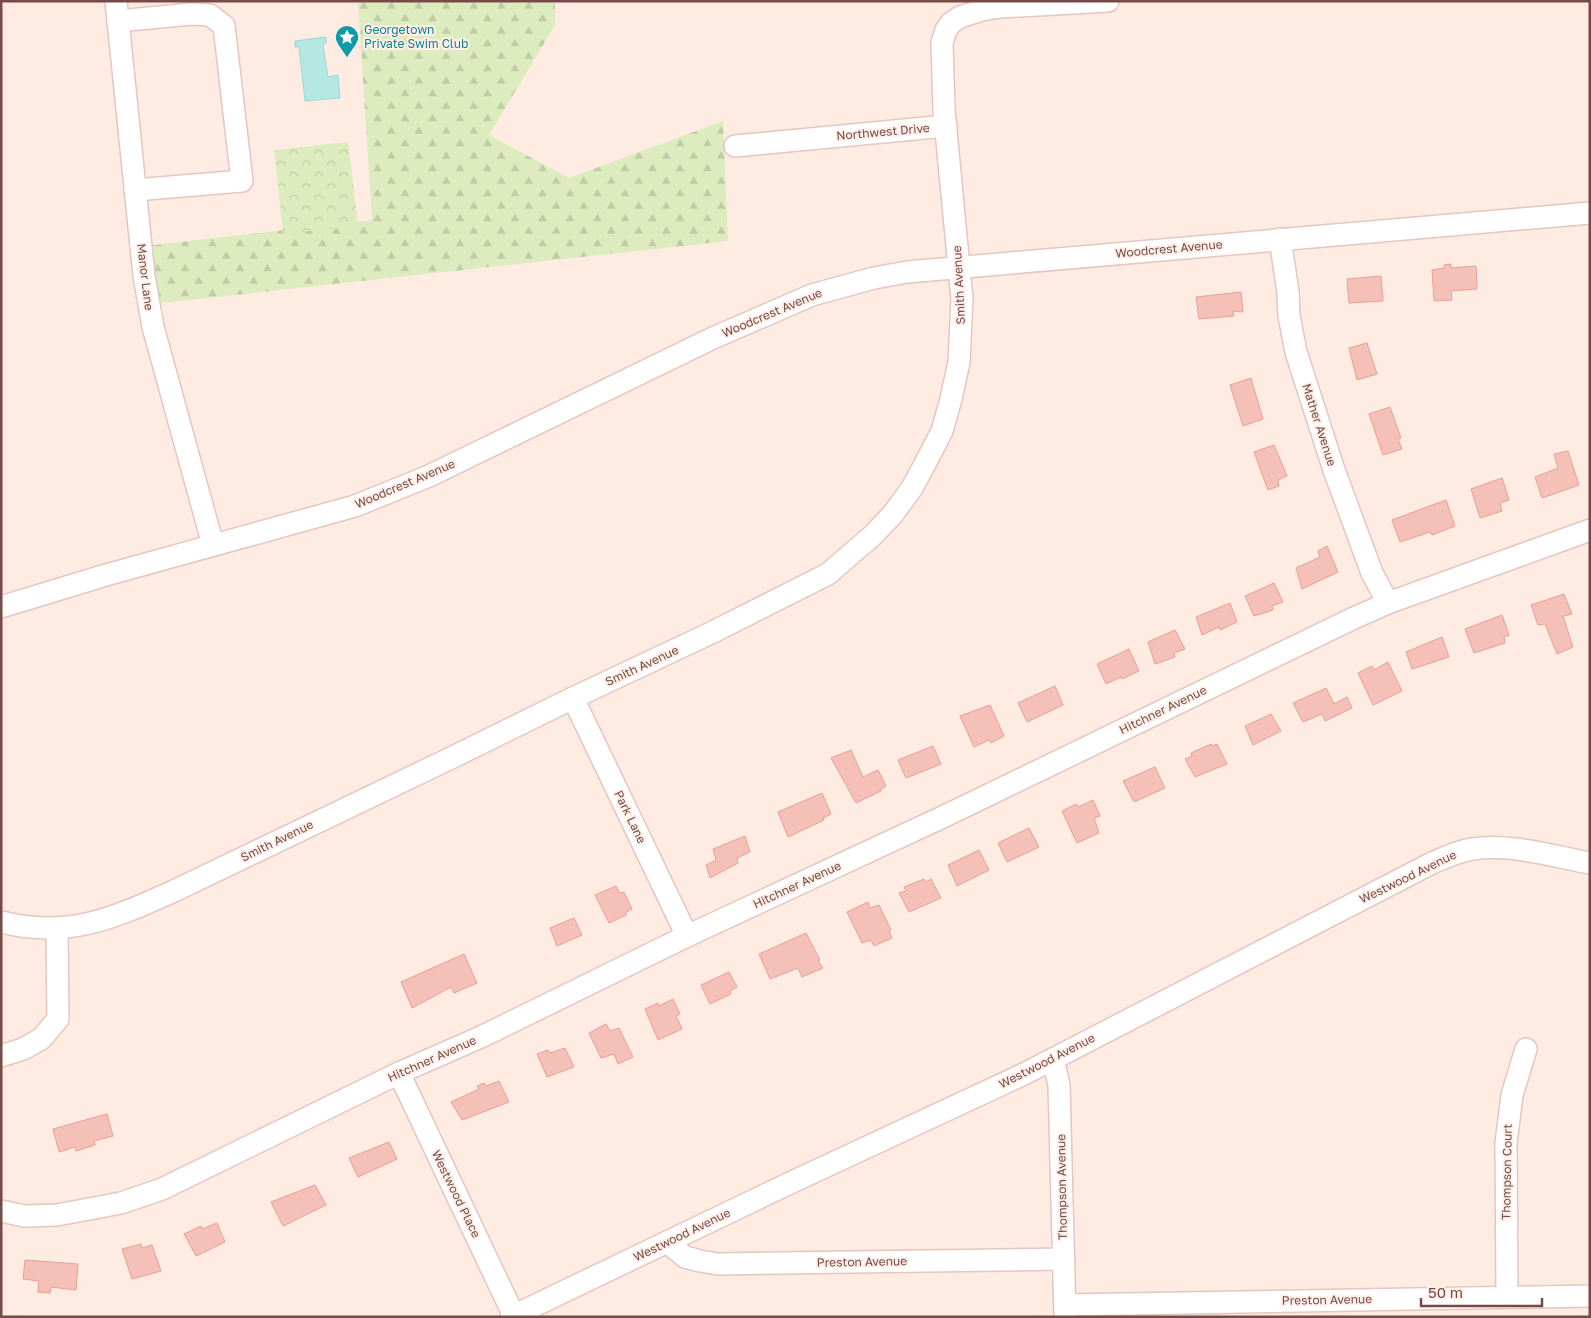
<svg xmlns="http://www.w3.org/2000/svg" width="1591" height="1318" font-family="'Golos Text',sans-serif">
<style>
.forest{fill:url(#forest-firs)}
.park{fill:url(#park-crowns)}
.water{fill:#b5e8e2;stroke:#9adad3}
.building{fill:#f4c0b7;stroke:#e8a097}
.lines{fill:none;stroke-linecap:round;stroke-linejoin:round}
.minor-casing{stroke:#e4c7c0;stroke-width:24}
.minor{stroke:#fff;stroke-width:21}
.labels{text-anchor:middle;stroke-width:4;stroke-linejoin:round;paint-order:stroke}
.culture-label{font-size:12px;fill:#0d838f;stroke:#fff0e9;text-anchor:start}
.street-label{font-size:12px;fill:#764b47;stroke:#fff0e9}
</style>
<defs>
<pattern id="forest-firs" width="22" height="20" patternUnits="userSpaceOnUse" patternTransform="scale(1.25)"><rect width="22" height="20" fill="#ddecbf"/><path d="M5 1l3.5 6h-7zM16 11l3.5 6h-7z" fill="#c1cca6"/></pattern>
<pattern id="park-crowns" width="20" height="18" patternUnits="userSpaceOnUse" patternTransform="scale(1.25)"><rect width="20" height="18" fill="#ddecbf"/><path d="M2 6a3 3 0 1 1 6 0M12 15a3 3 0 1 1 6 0" fill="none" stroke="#c1cca6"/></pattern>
</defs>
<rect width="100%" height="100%" fill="#feebe1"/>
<!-- forest -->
<path class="forest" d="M358,1H555V25L489,135L569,178L723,121L728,241L152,304L146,246L372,220Z"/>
<!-- park -->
<path class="park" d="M348,142L358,226L283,234L274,150Z"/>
<!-- water -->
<path class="water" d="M326,37V43L323,45L328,77L338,75L340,98L305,101L299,47H295V41Z"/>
<!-- building -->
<g class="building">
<path d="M1451,264V268L1476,266L1477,289L1451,291L1452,300L1434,301L1432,270L1444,268V265Z"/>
<path d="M1381,276L1383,301L1349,303L1347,279Z"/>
<path d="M1241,292L1243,312L1233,311L1234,316L1199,319L1196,297Z"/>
<path d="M1367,343L1377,374L1357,380L1349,348Z"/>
<path d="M1251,378L1263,419L1243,426L1230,385Z"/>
<path d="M1390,407L1401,438L1398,439L1402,449L1383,455L1369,414Z"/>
<path d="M1274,445L1287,476L1278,480L1279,486L1268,490L1254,452Z"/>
<path d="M1568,451L1579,485L1542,498L1535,477L1558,468L1554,454Z"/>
<path d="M1502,478L1509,500L1500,503L1502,511L1480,518L1471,489Z"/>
<path d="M1446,500L1455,526L1432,535L1430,532L1400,542L1392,520Z"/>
<path d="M1327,546L1338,572L1302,589L1296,568L1320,557L1318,551Z"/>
<path d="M1274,583L1283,602L1272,606L1273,610L1254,616L1245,596Z"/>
<path d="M1564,594L1572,614L1563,616L1573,647L1557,654L1545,624L1538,625L1531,605Z"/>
<path d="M1230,603L1237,622L1220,630L1219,627L1202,635L1196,617Z"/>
<path d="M1502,615L1509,635L1504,637L1505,643L1474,653L1465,629Z"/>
<path d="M1175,630L1185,649L1174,653L1175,657L1155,664L1148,642Z"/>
<path d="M1442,637L1449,657L1412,669L1406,652Z"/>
<path d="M1129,649L1139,671L1122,679L1121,677L1106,684L1097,664Z"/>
<path d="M1388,662L1402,691L1373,705L1358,673L1372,666L1374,670Z"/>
<path d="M1055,686L1063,705L1027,722L1018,703Z"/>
<path d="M1326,688L1334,704L1347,697L1352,708L1325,721L1322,714L1303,722L1293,703Z"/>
<path d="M990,705L1004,736L991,743L989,740L974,747L960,716Z"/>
<path d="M1271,714L1281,731L1253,745L1245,726Z"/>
<path d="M1211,744L1212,746L1217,744L1227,764L1195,777L1185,759L1192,756L1191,753Z"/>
<path d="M933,746L941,764L906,778L898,760Z"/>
<path d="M851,750L863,777L878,770L886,786L880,790L881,791L856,803L831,758Z"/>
<path d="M1155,767L1165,788L1134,802L1123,781Z"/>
<path d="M822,793L831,814L823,818L824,820L788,837L778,812Z"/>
<path d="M1093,800L1100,816L1094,818L1099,833L1077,843L1062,811L1076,804L1078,807Z"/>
<path d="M1029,828L1039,847L1007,862L998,843Z"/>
<path d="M745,836L750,852L737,858L738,863L710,878L706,865L716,860L713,849Z"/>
<path d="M979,850L989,870L957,886L948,865Z"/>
<path d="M924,879L926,882L931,879L941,898L909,912L899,893L906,891L904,887Z"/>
<path d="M616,886L620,893L624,892L632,909L626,912V915L609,923L595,895Z"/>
<path d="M868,902L870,908L879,905L891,930L889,932L892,938L874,946L871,940L862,943L847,912Z"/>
<path d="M574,918L582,935L557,946L550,928Z"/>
<path d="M806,933L820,960L818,961L823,968L802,977L798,968L770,979L759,954Z"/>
<path d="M464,954L477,983L454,993L451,987L412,1008L401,982Z"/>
<path d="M729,972L737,987L730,991L731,994L710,1004L701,985Z"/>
<path d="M673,999L680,1014L676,1016L682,1029L658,1040L645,1009L658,1003L659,1006Z"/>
<path d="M606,1024L610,1031L619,1028L633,1057L618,1064L614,1054L601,1058L589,1033Z"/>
<path d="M565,1048L574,1067L547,1077L537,1054L548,1050L550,1053Z"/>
<path d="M499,1081L509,1102L462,1120L451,1102L479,1089L477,1086L484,1083L486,1086Z"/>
<path d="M107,1114L113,1136L94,1141L95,1145L76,1151L75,1147L59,1152L53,1129Z"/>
<path d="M389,1142L397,1159L358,1177L349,1158Z"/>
<path d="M315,1185L326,1205L283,1226L271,1202Z"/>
<path d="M217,1223L225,1242L196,1256L184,1234L201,1226L202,1229Z"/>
<path d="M141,1244L142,1248L152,1245L161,1271L132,1279L122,1249Z"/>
<path d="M25,1260L78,1264L76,1290L51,1287L50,1293L38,1292L39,1281L23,1279Z"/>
</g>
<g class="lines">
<!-- minor casing -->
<g class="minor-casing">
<g id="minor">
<path d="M116,1L144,276L153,327L213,545"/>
<path d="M118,21L191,14L210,15L224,26L242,181L135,190"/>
<path d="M735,146L946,126"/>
<path d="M1280,239L1288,292L1289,316L1296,352L1334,470L1372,573L1388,603"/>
<path d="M1,607L106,575L355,506L429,476L713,338L812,295L874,278L907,272L1590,213"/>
<path d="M573,698L687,936"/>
<path d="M1,922C68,939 114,918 174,891L451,758L573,698L713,632L828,574L872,536L893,514L912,488L926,462L942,431L951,399L959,362L962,299L944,110L942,43L946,30L951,23L960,17L982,10L1000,7L1108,1"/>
<path d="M1,1056L23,1049L41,1039L58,1019L57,929"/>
<path d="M1053,1059L1059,1085L1065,1317"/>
<path d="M399,1073L514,1316"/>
<path d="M1,1211L24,1216L57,1215L121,1203L162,1189L399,1073L483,1036L687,936L947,815L1354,618L1388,603L1590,530"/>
<path d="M667,1242L685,1257L700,1261L718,1264L1064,1259"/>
<path d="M1507,1297L1506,1143L1512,1095L1526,1049"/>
<path d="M1065,1305L1590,1296"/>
<path d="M511,1317L790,1183L1024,1074L1432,863C1444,858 1458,851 1472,849C1511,843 1551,856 1590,863"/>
</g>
</g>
<!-- minor -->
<use href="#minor" class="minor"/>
</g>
<!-- icons -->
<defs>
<g id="sight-pin" transform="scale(1.25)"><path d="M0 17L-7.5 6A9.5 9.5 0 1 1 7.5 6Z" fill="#0f9aa8" stroke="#fff0e9"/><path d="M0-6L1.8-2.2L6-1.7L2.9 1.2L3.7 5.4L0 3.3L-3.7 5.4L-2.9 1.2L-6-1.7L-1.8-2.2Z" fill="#fff"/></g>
</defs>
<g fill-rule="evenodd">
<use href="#sight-pin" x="347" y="37"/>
</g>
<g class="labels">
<!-- culture labels -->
<g class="culture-label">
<text x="364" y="34">Georgetown<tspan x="364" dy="14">Private Swim Club</tspan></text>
</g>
<!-- street labels -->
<g class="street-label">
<text transform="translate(883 132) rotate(-5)" y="4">Northwest Drive</text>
<text transform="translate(1169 249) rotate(-5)" y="4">Woodcrest Avenue</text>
<text transform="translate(145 277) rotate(83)" y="4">Manor Lane</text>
<text transform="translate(959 285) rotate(-93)" y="4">Smith Avenue</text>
<text transform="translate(772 313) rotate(-23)" y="4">Woodcrest Avenue</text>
<text transform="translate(1319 425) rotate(72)" y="4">Mather Avenue</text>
<text transform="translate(405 484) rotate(-23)" y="4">Woodcrest Avenue</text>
<text transform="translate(642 666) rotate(-25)" y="4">Smith Avenue</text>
<text transform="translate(1163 710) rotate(-26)" y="4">Hitchner Avenue</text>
<text transform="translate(630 817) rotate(64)" y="4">Park Lane</text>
<text transform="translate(277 841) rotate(-26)" y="4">Smith Avenue</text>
<text transform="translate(1408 877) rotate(-26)" y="4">Westwood Avenue</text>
<text transform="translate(797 885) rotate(-25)" y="4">Hitchner Avenue</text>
<text transform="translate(432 1059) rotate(-24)" y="4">Hitchner Avenue</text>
<text transform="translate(1047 1061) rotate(-27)" y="4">Westwood Avenue</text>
<text transform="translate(1507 1172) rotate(-89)" y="4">Thompson Court</text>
<text transform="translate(1062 1187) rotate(-91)" y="4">Thompson Avenue</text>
<text transform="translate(456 1194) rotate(64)" y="4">Westwood Place</text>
<text transform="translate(682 1235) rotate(-26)" y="4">Westwood Avenue</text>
<text transform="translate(862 1262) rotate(-1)" y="4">Preston Avenue</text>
<text transform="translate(1327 1300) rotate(-1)" y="4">Preston Avenue</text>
</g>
</g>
<!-- border -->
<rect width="1591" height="1318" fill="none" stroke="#764b47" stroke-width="5"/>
<!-- scale -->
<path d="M1421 1298v8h121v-8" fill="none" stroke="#764b47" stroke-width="2.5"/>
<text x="1428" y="1298" font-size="15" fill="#764b47" stroke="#fff0e9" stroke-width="4" paint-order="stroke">50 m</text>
</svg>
